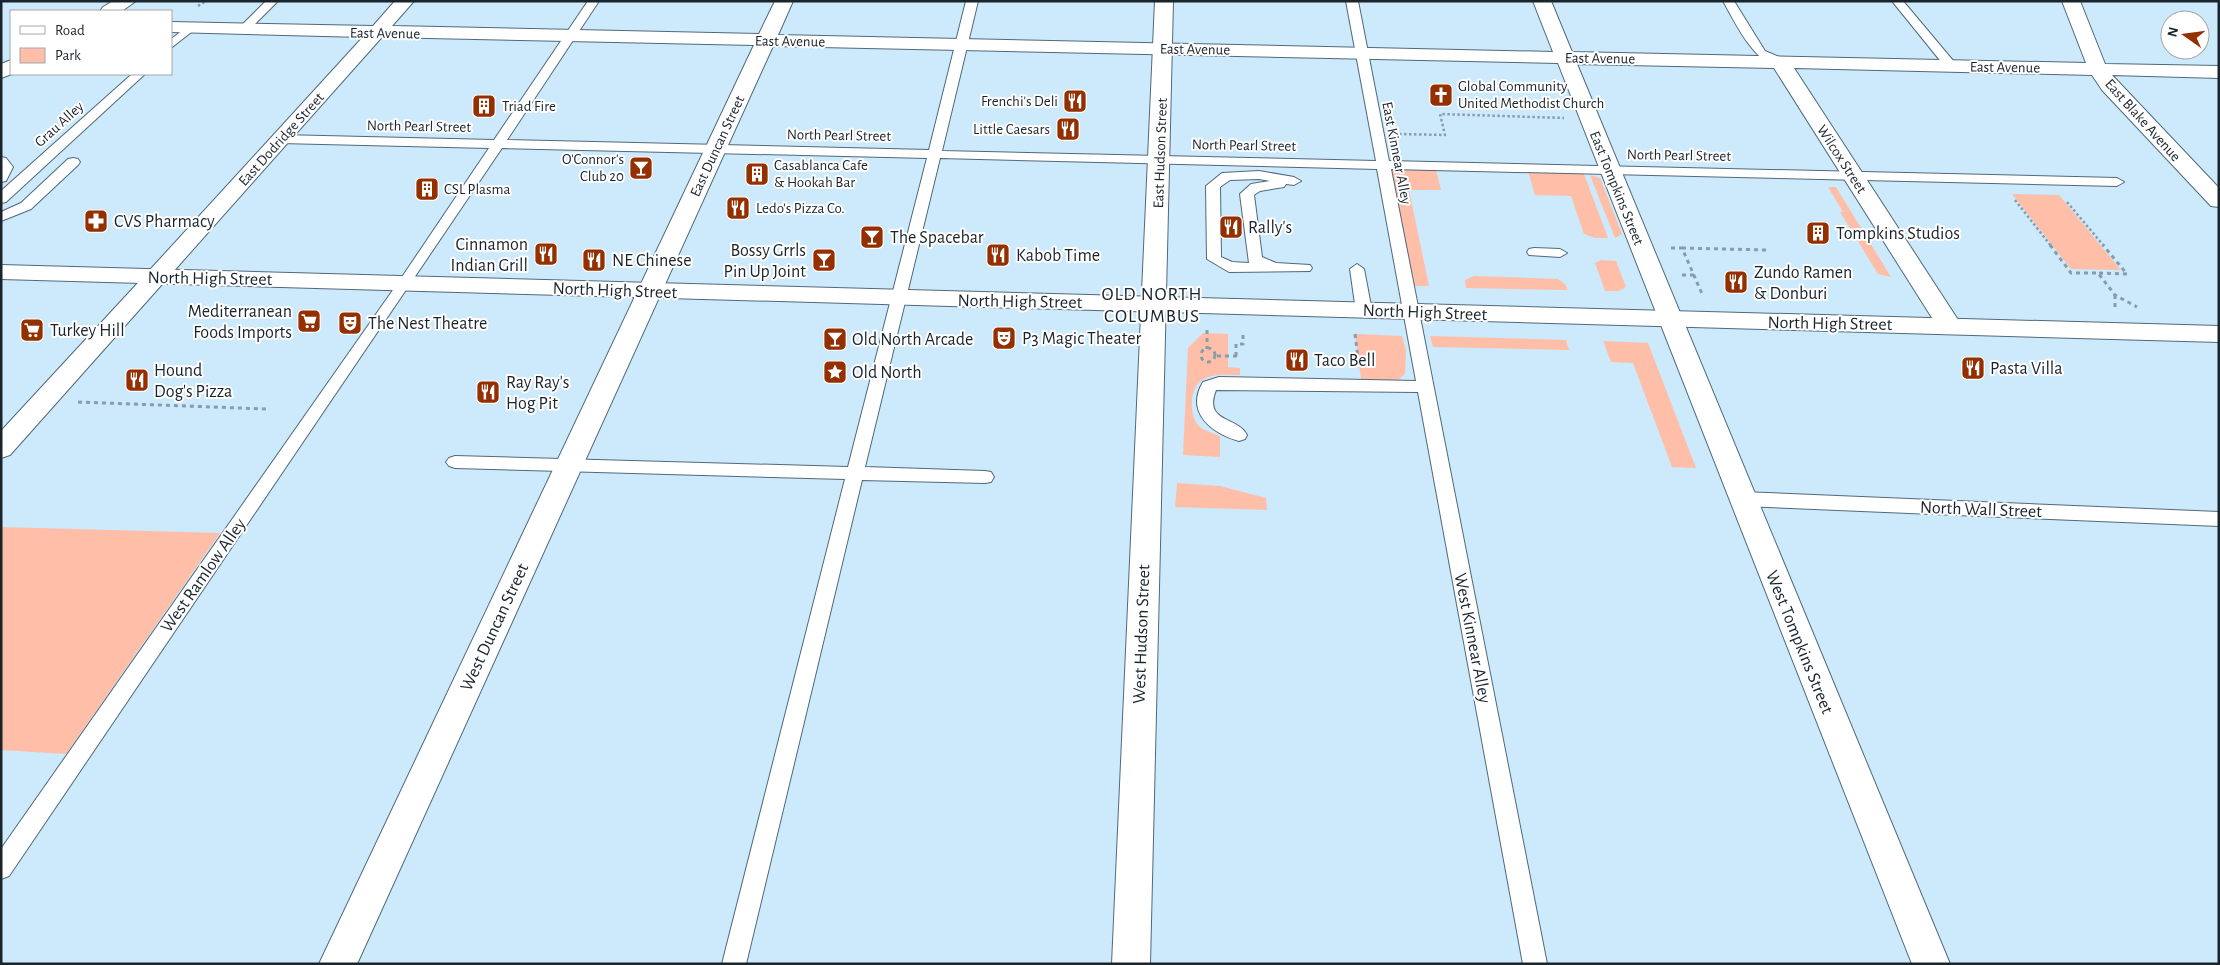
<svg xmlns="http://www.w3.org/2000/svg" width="2220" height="965" font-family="'Alegreya Sans',sans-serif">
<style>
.green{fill:#febea8}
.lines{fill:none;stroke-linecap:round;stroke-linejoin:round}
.lane-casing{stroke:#506979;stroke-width:2}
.street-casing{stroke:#506979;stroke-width:2}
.secondary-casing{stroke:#506979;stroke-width:2}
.primary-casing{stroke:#506979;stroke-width:2}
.path-far1{stroke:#889dab;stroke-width:2.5;stroke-dasharray:2.5 2.5;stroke-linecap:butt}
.path{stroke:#889dab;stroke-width:3;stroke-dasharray:4 4;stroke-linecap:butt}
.lane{fill:#fff;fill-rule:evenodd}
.street{fill:#fff;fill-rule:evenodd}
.secondary{fill:#fff;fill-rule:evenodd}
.primary{fill:#fff;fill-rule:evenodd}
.labels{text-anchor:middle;stroke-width:4;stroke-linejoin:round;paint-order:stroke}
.far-street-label{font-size:15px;fill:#1a242b;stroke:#fff}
.far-poi-label{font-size:15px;fill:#1a242b;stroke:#fff;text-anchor:start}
.poi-label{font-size:18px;fill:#1a242b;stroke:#fff;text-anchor:start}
.street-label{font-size:18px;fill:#1a242b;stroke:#fff}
.neighbourhood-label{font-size:19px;letter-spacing:1px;fill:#1a242b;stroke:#fff}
</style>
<rect width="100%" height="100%" fill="#cde9fc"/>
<!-- green -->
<g class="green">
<path d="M1388,169L1436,170L1441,190H1409L1429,286H1415L1411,283Z"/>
<path d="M1528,171L1584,174L1608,238H1595L1584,234L1571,196L1535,195Z"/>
<path d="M1590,175L1600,178L1622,234L1615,238Z"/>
<path d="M1828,187H1836L1891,277L1878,274L1840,212H1843Z"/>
<path d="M2012,194L2059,195L2121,270L2071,269Z"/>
<path d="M1601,260L1616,261L1626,287L1619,291H1605L1595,263Z"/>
<path d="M1474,276L1558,279L1565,284L1568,290L1466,288L1465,280Z"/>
<path d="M1203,333L1228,334V367L1240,368V375C1228,375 1213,373 1202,380C1189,388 1189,416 1199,426C1203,431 1214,433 1220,436V457L1183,455L1188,348Z"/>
<path d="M1355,334L1402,336L1406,351L1405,374L1398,380L1361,379Z"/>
<path d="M1430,336L1566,340L1569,350L1433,347Z"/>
<path d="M1603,341L1648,343L1696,468L1672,467L1633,363L1611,362Z"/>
<path d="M1177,483L1220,486L1266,498L1267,510L1175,507Z"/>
<path d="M1,527L220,533L66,754L1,750Z"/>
</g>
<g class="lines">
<!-- lane casing -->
<g class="lane-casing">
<g id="lane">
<path d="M266,1H278L248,31H240V27Z"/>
<path d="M588,1H599L507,140L929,150L966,1H978L942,151L1376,161L1346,1H1358L1389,161L2117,178L2124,182L2117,186L1391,169L1547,964H1523L1418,392L1216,390C1203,423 1237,416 1247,435L1245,439L1239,441C1211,433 1185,412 1203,382L1219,377L1416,381L1377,169L940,158L865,467L985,471L991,472L994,477L991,482L985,483L862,480L746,964H722L845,479L455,468L449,466L446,462L449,458L455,456L848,467L927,158L502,148L9,876L1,879V849L400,280L489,148L280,143L273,139L280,135L494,140Z"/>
<path d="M1723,1H1734L1765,51L1784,59L1786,62L1784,65C1757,71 1734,20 1723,1Z"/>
<path d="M1892,1H1903L1955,63L1957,66L1955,69H1947Z"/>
<path d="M190,25L194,26V30L171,48V39Z"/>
<path d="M132,74H145L6,202L1,203V191Z"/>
<path d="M1,157L6,158L13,167L6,181L1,182Z"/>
<path d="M73,158L78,159L80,162L78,165L31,209L1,221V212L21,203L68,159Z"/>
<path d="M1259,171L1294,177L1301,181L1294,185L1286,184L1284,187L1260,191L1254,195L1262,257L1276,263L1310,265L1312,268L1310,271L1229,272L1207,259L1206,186L1222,173ZM1259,179L1270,181L1251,184L1240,194L1249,263L1232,262L1221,257L1220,187L1230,180Z"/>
<path d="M1534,248L1560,249L1567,253L1560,257L1529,255L1527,252L1529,249Z"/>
<path d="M1357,264L1364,269L1372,311L1364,316L1356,311L1350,269Z"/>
<path d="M1742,492L2219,512V526L1742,506L1736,504L1733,499L1736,494Z"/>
</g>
</g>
<!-- street casing -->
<g class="street-casing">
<path id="street" d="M395,1H414L392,26L759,34L775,1H793L778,35L1553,52L1533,1H1551L1572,52L2086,63L2062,1H2080L2105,64L2219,66V78L2112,75L2219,188V207L2211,206L2102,90L2092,75L1794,68L1962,326L1959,332L1950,334L1941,332L1774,68L1577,64L1950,964H1912L1558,63L773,46L357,964H319L754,45L382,37L164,282L156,284L148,282L144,277L148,272L363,37L171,32V22L373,26Z"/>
</g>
<!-- secondary casing -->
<g class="secondary-casing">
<g id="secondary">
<path d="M113,1H136L122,11H100L103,7Z"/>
<path d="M1155,1H1173L1150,964H1112Z"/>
<path d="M11,60L12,74L1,78V64Z"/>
<path d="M156,270L164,272L168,277L164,282L10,455L1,458V431L148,272Z"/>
</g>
</g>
<!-- primary casing -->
<g class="primary-casing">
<path id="primary" d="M1,265L2219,326V342L1,279Z"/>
</g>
<!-- path-far1 -->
<g class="path-far1">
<path d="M198,6L206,1"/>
<path d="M1399,134L1445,135L1440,114L1564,118"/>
<path d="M2015,200L2051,246"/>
<path d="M2067,202L2104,246"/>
</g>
<!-- path -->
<g class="path">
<path d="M2050,245L2071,273H2098L2115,295L2137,307"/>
<path d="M1671,248H1682L1703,296"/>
<path d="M1682,248L1766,250"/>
<path d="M2099,273L2127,274L2103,245"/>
<path d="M1682,275H1694"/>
<path d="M2115,295V307"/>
<path d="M1207,330V349"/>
<path d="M1355,334L1359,365"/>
<circle cx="1208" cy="355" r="7"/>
<path d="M1217,356H1240"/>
<path d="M1236,356V344H1243V331"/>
<path d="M78,402L266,409"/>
</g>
<!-- lane -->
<use href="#lane" class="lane"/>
<!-- street -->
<use href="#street" class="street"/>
<!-- secondary -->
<use href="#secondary" class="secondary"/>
<!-- primary -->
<use href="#primary" class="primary"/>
</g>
<!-- icons -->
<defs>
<g id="church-square" transform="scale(1.25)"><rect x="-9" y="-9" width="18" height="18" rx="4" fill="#942f00" stroke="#fff"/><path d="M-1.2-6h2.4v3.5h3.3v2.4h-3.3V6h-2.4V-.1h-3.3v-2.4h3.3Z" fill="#fff"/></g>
<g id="restaurant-square" transform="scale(1.25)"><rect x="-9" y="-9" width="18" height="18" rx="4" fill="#942f00" stroke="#fff"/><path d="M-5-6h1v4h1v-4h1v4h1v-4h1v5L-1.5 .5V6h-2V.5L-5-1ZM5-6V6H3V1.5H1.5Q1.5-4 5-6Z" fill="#fff"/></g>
<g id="building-square" transform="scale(1.25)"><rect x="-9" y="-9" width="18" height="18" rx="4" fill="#942f00" stroke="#fff"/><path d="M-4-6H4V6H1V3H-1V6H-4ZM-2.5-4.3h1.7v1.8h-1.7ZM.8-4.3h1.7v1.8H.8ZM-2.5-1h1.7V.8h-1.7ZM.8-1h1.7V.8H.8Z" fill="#fff"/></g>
<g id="bar-square" transform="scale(1.25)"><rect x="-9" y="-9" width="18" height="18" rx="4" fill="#942f00" stroke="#fff"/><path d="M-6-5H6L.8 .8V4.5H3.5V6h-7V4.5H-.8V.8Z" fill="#fff"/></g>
<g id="pharmacy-square" transform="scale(1.25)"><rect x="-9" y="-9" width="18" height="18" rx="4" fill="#942f00" stroke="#fff"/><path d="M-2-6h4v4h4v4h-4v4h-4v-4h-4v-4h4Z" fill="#fff"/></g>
<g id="supermarket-square" transform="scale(1.25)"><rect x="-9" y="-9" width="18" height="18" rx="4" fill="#942f00" stroke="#fff"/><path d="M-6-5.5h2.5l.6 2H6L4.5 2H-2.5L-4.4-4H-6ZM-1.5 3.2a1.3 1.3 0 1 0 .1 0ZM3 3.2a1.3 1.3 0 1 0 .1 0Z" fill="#fff"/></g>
<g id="theatre-square" transform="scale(1.25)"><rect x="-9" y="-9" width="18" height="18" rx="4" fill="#942f00" stroke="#fff"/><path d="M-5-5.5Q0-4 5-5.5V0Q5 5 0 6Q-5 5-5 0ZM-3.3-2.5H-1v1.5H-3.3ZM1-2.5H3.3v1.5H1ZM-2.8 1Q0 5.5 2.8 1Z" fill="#fff"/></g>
<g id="sight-square" transform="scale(1.25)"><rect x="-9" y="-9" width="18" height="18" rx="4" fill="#942f00" stroke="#fff"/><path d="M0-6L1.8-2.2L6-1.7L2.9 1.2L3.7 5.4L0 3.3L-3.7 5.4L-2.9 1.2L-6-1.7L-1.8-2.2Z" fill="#fff"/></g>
</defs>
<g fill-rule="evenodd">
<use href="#church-square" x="1441" y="95"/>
<use href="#restaurant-square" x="1075" y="101"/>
<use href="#building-square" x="484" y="106"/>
<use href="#restaurant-square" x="1068" y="129"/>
<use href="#bar-square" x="641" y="168"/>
<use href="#building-square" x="757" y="174"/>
<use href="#building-square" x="427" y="189"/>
<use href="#restaurant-square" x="738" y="208"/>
<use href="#pharmacy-square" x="96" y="221"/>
<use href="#restaurant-square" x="1231" y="227"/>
<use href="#building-square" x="1818" y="233"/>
<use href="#bar-square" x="872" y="237"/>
<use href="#restaurant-square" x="546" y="254"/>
<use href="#restaurant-square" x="998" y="255"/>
<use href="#restaurant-square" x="594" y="260"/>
<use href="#bar-square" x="824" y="260"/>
<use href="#restaurant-square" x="1736" y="282"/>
<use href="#supermarket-square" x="309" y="321"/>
<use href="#theatre-square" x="350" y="323"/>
<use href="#supermarket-square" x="32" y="330"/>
<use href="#theatre-square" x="1004" y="338"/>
<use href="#bar-square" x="835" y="339"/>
<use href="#restaurant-square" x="1297" y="360"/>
<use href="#restaurant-square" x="1973" y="368"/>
<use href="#sight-square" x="835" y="372"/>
<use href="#restaurant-square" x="137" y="380"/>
<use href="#restaurant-square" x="488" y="392"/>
</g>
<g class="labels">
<!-- far-street labels -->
<g class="far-street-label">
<text transform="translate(385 33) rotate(1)" y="5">East Avenue</text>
<text transform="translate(790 41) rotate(1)" y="5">East Avenue</text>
<text transform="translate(1195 49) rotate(1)" y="5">East Avenue</text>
<text transform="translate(1600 58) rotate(1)" y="5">East Avenue</text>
<text transform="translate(2005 67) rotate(1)" y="5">East Avenue</text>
<text transform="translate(2143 120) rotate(48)" y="5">East Blake Avenue</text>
<text transform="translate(59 124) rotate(-42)" y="5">Grau Alley</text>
<text transform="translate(419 126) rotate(1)" y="5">North Pearl Street</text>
<text transform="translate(839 135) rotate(1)" y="5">North Pearl Street</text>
<text transform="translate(281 139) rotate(-48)" y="5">East Dodridge Street</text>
<text transform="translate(1244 145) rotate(1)" y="5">North Pearl Street</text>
<text transform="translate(717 146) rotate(-65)" y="5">East Duncan Street</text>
<text transform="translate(1160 153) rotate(-88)" y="5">East Hudson Street</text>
<text transform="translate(1397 153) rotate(79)" y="5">East Kinnear Alley</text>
<text transform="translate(1679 155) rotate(1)" y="5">North Pearl Street</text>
<text transform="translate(1842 159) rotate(57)" y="5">Wilcox Street</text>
<text transform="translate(1617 188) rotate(68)" y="5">East Tompkins Street</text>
</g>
<!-- far-poi labels -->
<g class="far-poi-label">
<text x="1458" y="91">Global Community<tspan x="1458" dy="17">United Methodist Church</tspan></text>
<text x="1058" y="106" text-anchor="end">Frenchi's Deli</text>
<text x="502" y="111">Triad Fire</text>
<text x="1050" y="134" text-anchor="end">Little Caesars</text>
<text x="624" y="164" text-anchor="end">O'Connor's<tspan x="624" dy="17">Club 20</tspan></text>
<text x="774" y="170">Casablanca Cafe<tspan x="774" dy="17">&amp; Hookah Bar</tspan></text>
<text x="444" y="194">CSL Plasma</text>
<text x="756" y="213">Ledo's Pizza Co.</text>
</g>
<!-- poi labels -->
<g class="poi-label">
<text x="114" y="227">CVS Pharmacy</text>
<text x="1248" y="233">Rally's</text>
<text x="1836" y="239">Tompkins Studios</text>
<text x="890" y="243">The Spacebar</text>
<text x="528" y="250" text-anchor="end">Cinnamon<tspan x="528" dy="21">Indian Grill</tspan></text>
<text x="806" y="256" text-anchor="end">Bossy Grrls<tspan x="806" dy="21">Pin Up Joint</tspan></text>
<text x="1016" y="261">Kabob Time</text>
<text x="612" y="266">NE Chinese</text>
<text x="1754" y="278">Zundo Ramen<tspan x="1754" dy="21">&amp; Donburi</tspan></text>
<text x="292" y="317" text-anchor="end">Mediterranean<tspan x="292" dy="21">Foods Imports</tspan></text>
<text x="368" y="329">The Nest Theatre</text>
<text x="50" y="336">Turkey Hill</text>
<text x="1022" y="344">P3 Magic Theater</text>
<text x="852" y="345">Old North Arcade</text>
<text x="1314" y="366">Taco Bell</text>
<text x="1990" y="374">Pasta Villa</text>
<text x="154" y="376">Hound<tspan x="154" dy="21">Dog's Pizza</tspan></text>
<text x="852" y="378">Old North</text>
<text x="506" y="388">Ray Ray's<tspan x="506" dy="21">Hog Pit</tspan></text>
</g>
<!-- street labels -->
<g class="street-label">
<text transform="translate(210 278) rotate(1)" y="6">North High Street</text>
<text transform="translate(615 290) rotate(2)" y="6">North High Street</text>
<text transform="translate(1020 301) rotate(1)" y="6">North High Street</text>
<text transform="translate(1425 312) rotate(2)" y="6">North High Street</text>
<text transform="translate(1830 323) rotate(1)" y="6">North High Street</text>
<text transform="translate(1981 509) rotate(2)" y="6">North Wall Street</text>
<text transform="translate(203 575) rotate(-55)" y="6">West Ramlow Alley</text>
<text transform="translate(494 627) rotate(-65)" y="6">West Duncan Street</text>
<text transform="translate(1141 634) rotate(-88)" y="6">West Hudson Street</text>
<text transform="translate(1473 638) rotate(79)" y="6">West Kinnear Alley</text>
<text transform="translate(1800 642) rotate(68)" y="6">West Tompkins Street</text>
</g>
<!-- neighbourhood labels -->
<g class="neighbourhood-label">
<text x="1152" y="300">OLD NORTH<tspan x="1152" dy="22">COLUMBUS</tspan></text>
</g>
</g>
<!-- border -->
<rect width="2220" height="965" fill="none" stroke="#1a242b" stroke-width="5"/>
<!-- legend -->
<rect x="10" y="10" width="162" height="65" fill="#ffffff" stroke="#a3a7aa"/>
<rect x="20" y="26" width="25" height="8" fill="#ffffff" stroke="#a3a7aa"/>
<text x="55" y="35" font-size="15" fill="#1a242b">Road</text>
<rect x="20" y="48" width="25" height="15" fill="#febea8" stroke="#a3a7aa"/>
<text x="55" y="60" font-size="15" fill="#1a242b">Park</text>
<!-- north arrow -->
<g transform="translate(2185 35) rotate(284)"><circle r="24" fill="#ffffff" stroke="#a3a7aa"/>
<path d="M0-4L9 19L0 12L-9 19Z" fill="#942f00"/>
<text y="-8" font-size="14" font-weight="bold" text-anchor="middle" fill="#1a242b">N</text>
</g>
</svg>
